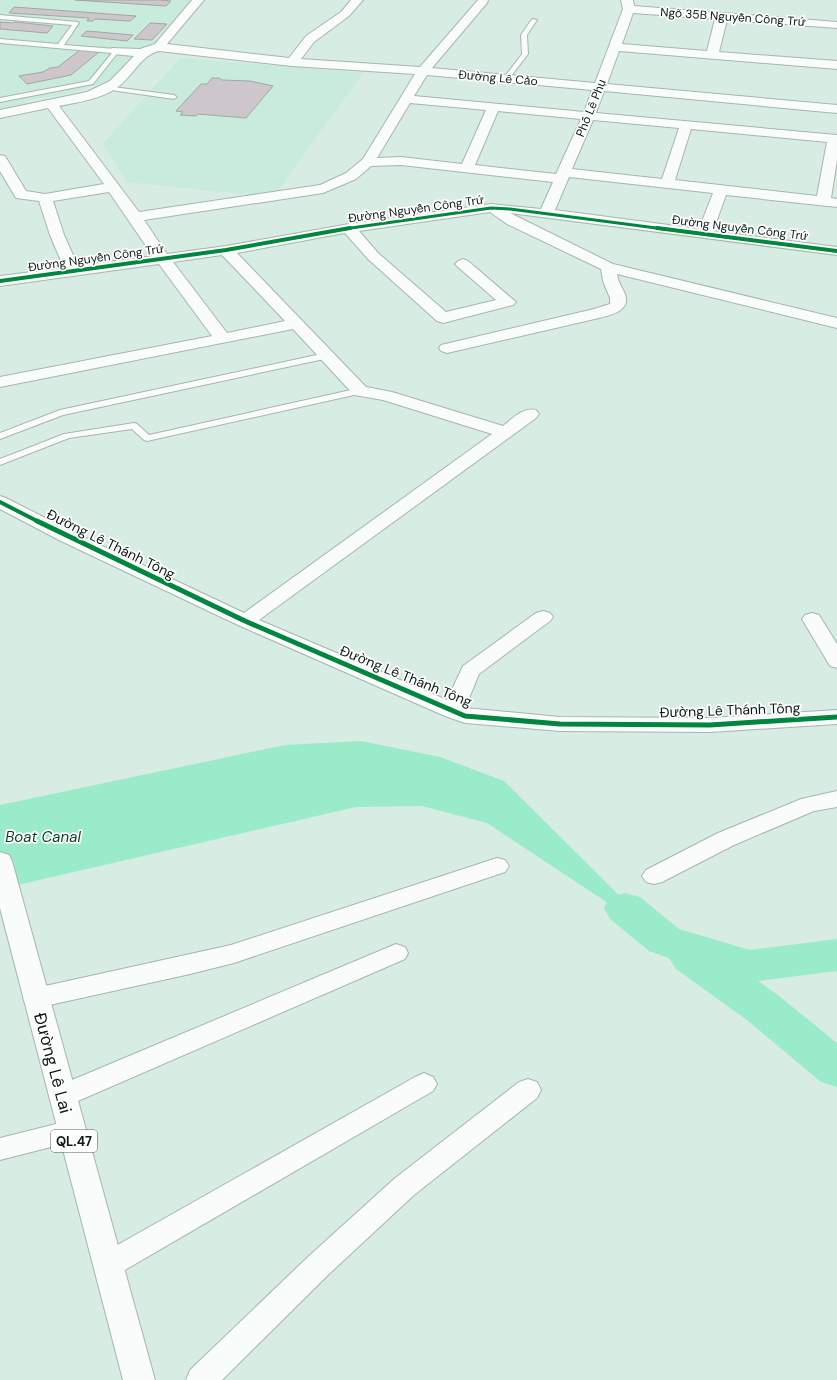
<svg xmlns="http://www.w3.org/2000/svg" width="837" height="1380" font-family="'DM Sans',sans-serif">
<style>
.built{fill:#c8ebdb}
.water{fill:#99ebca}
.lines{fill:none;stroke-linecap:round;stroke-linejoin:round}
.river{fill:#99ebca;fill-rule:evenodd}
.building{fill:#cdc7cc;stroke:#a2a6a4}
.service-casing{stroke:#a6b6ae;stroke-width:2}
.minor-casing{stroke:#a6b6ae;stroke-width:2}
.trunk-casing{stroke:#a6b6ae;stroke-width:2}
.service{fill:#f9fcfb;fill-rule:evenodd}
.minor{fill:#f9fcfb;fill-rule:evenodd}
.trunk{fill:#f9fcfb;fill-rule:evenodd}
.cycleway-far2-casing{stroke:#fff;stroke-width:4.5}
.cycleway-far1-casing{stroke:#fff;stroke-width:6}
.cycleway-casing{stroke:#fff;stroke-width:8}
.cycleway-far2{stroke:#00873e;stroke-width:3}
.cycleway-far1{stroke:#00873e;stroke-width:4}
.cycleway{stroke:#00873e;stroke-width:5}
.labels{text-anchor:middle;stroke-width:3.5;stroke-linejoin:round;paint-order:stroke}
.far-street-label{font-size:12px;fill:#0a1913;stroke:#fff}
.shield{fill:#fff;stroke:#545e5a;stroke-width:1}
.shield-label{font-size:13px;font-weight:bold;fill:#0a1913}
.street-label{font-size:14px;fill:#0a1913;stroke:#fff}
.water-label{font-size:15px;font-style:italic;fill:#093b2a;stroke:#fff}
.near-street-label{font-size:17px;fill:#0a1913;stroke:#fff}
</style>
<rect width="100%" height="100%" fill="#d7ece2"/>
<!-- built -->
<g class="built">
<path d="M0,0H194L157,45L110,81L66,94L29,100L21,107L0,111Z"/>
<path d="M180,58L363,73L273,197L127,182L103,144Z"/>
</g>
<!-- water -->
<path class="water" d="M361,741L440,757L504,781L664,940L487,823L422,806L356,807L0,889V805L285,745Z"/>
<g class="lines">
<!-- river -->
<path class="river" d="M625,893L640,897L679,929L750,950L837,939V971L758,981L779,996L837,1043V1087L821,1082L747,1020L676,969L669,958L649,951L610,919L604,908L610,897Z"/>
</g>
<!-- building -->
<g class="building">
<path d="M75,0H160L171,1L166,6Z"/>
<path d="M14,7L136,16L130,21L95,19L93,21H87L89,18L9,13Z"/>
<path d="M0,22L13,23L15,22L53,26L47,33L0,29Z"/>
<path d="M150,23L167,24L152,40L134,39Z"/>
<path d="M87,31L133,35L127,41L81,36Z"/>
<path d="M80,50L99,52L71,75L27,84L19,76L43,72L50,68L58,67Z"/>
<path d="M212,78H219L222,80L250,81L273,86L246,118L198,114L196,116L180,115L183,112L176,111L201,84H207Z"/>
</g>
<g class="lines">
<!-- service casing -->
<g class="service-casing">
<g id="service">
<path d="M0,15L78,22L79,23L64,45L116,49L119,51L93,84L0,102V98L89,81L112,53L0,43V39L58,44L72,25L0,19Z"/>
<path d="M532,19L537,20L527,35L528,54L508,80H504L503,79L522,54L521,35Z"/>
<path d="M106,86L174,95L177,97L174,99L104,89L103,88Z"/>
<path d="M326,353L329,354L330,356L329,358L63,415L0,439V433L60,410Z"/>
<path d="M360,388L364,391L363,393L147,441L144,440L132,429L69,438L0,465V459L64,434L134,423L137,424L149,435Z"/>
</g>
</g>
<!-- minor casing -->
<g class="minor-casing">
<g id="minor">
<path d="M192,0H204L167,44L289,58L306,36L341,12L351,0H363L349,16L314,42L301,59L420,67L478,0H488L487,3L432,68L595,83L623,9L621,0H633L634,6L837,22V28L727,20L719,52L837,61V69L619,51L607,84L837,105V113L604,91L596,113L837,135V160L831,198L837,199V207L726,195L713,231L837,247V255L510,213L613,264L837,318V328L617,274C618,282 622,287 625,294C631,311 611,315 599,318L447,353L441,351L439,348L441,345L594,309L610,304V298L603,281L601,269L507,224L490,212L359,231L378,253L446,312L496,300L458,267L455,264L458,261L463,259L468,261L516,302L513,305L443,323L437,321L368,259L345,233L237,253L366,387L392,392L503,426C513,418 523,407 536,410L539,414L536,418L259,620L447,700L463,666L536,613L543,611L550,613L553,617L550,621L479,674L465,708L560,717L710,718L837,710V724L710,732L560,731L465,723L445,716L238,625L61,541L0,509V496L6,498L75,533L244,613L492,434L383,400L354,395L293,329L0,387V377L212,336L159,264L0,286V276L64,268L50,235L39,201L16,198L0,171V155L5,156L26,191L45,194L104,184L48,108L0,118V110L87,92L110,81L134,56L112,54L110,51L112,48L140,49L155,44ZM633,13L715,19L707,51L622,44ZM159,51L292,66L415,74L363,159L346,173L320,185L139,212L59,106C79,102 102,99 118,87C134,75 140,56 159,51ZM427,75L592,90L584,112L414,96ZM410,103L486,110L462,164L401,157L377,158ZM498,111L581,119L556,174L475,165ZM593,120L679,128L662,179L572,169ZM691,129L827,142L817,196L675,180ZM401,165L553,182L541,209L491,204L349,224L226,246L167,254L144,220L323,193L356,179L371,166ZM569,177L713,193L699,229L555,210ZM109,192L153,256L78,266L64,235L53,201ZM222,255L285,321L227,333L173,262Z"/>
<path d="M812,613L819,615L837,644V668L830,666L802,619L805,615Z"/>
<path d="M837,791V807L814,811L734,845L662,882L654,884L646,882L642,876L646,870L718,833L801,799Z"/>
<path d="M497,858L505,860L509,866L505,872L234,963L190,974L36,1008L27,1005L23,998L27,991L36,988L231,945Z"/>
<path d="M396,944L405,947L408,953L405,959L71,1104L62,1107L53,1104L49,1096L53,1088Z"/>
<path d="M424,1073L433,1077L437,1084L433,1091L118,1274L108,1278L98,1274L93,1265L98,1256L415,1077Z"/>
<path d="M528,1079L537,1082L541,1090L537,1098L414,1195L329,1274L222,1380H186L190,1370L309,1256L394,1179L519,1082Z"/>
<path d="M72,1120L82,1123L86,1131L82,1139L0,1160V1138Z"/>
</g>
</g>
<!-- trunk casing -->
<g class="trunk-casing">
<path id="trunk" d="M0,852L9,855L12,861L155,1380H123L0,908Z"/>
</g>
<!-- service -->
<use href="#service" class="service"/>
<!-- minor -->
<use href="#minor" class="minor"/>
<!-- trunk -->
<use href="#trunk" class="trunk"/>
<!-- cycleway-far2 casing -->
<g class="cycleway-far2-casing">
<path id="cycleway-far2" d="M344,229L491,208L510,209L664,229"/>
</g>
<!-- cycleway-far1 casing -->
<g class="cycleway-far1-casing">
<g id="cycleway-far1">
<path d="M657,228L837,251"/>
<path d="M0,281L226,250L350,228"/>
<path d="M0,502L39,522"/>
</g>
</g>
<!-- cycleway casing -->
<g class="cycleway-casing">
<path id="cycleway" d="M37,521L245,621L465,716L560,724L710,725L837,717"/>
</g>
<!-- cycleway-far2 -->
<use href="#cycleway-far2" class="cycleway-far2"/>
<!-- cycleway-far1 -->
<use href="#cycleway-far1" class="cycleway-far1"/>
<!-- cycleway -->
<use href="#cycleway" class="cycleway"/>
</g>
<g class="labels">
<!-- far-street labels -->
<g class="far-street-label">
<text transform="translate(733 17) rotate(4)" y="4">Ngõ 35B Nguyễn Công Trứ</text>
<text transform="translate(498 78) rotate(5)" y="4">Đường Lê Cảo</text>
<text transform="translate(591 108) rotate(-68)" y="4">Phố Lê Phụ</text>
<text transform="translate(416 209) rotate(-8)" y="4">Đường Nguyễn Công Trứ</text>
<text transform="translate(740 228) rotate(7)" y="4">Đường Nguyễn Công Trứ</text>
<text transform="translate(96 258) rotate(-8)" y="4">Đường Nguyễn Công Trứ</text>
</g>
<!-- shield labels -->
<rect class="shield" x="51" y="1130" width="46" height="22" rx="3"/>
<g class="shield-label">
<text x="74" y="1146">QL.47</text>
</g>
<!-- street labels -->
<g class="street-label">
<text transform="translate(111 544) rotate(26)" y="5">Đường Lê Thánh Tông</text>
<text transform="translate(406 676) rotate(22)" y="5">Đường Lê Thánh Tông</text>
<text transform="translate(730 710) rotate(-2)" y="5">Đường Lê Thánh Tông</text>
</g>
<!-- water labels -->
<g class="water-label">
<text x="43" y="842">Boat Canal</text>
</g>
<!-- near-street labels -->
<g class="near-street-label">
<text transform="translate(53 1063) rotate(75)" y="6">Đường Lê Lai</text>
</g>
</g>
</svg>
